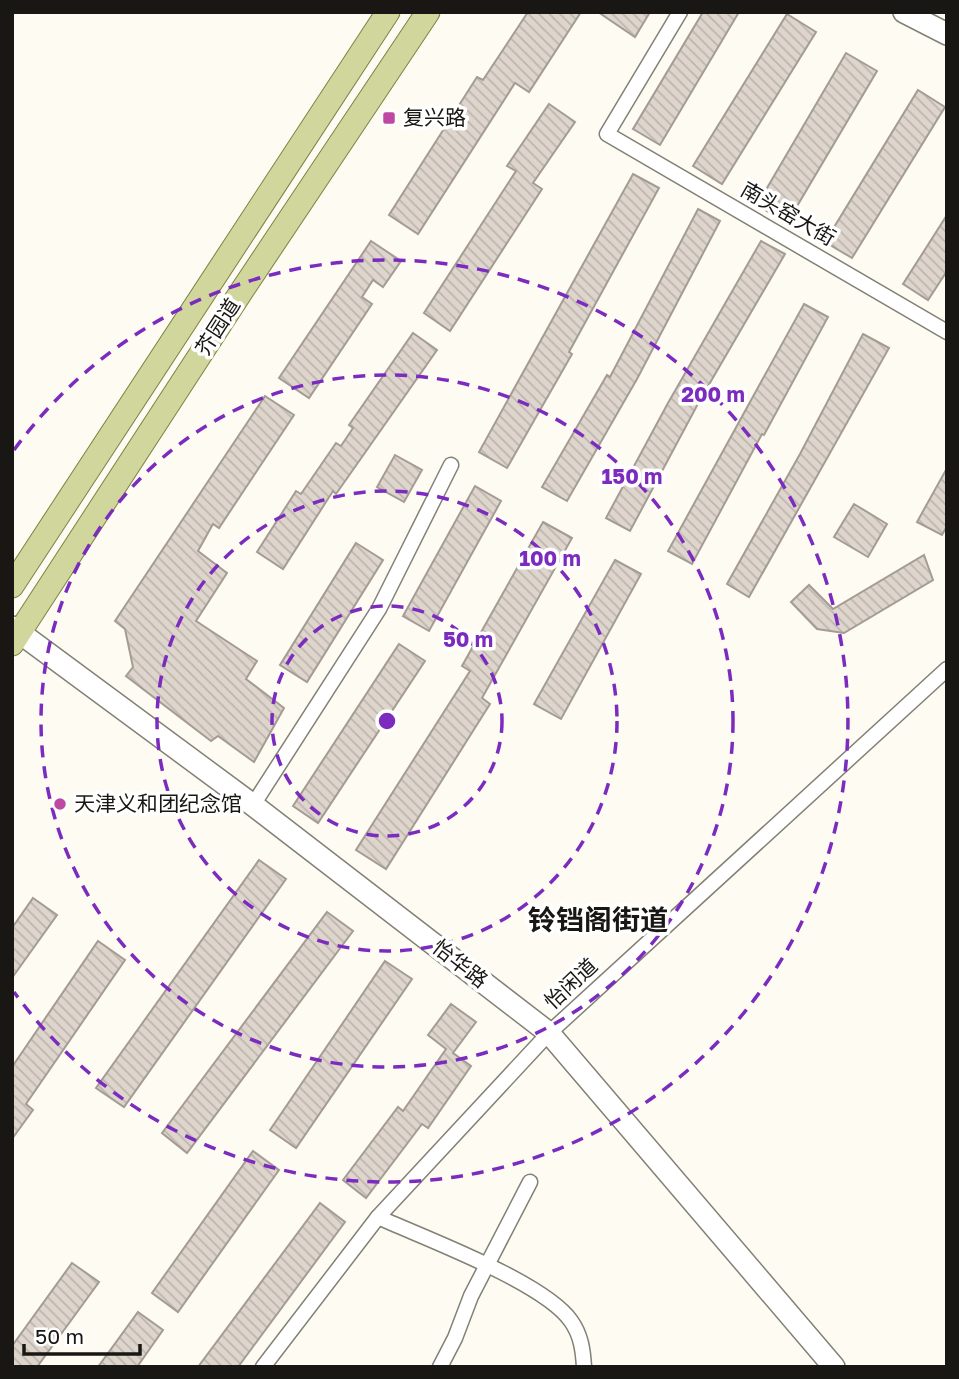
<svg xmlns="http://www.w3.org/2000/svg" width="959" height="1379" font-family="'Golos Text','Noto Sans SC',sans-serif">
<style>
.building{fill:url(#building-back-hatch);stroke:#a49c94;stroke-width:2}
.lines{fill:none;stroke-linecap:round;stroke-linejoin:round}
.street-casing{stroke:#838076;stroke-width:17}
.secondary-casing{stroke:#838076;stroke-width:24}
.primary-casing{stroke:#7d8242;stroke-width:25}
.street{stroke:#fff;stroke-width:14}
.secondary{stroke:#fff;stroke-width:21}
.primary{stroke:#d1d69d;stroke-width:23}
.ring{fill:none;stroke:#7b2cbf;stroke-width:3.5;stroke-dasharray:12 9}
.poi-dot{fill:#bd49a2;stroke:#fff;stroke-width:2.5}
.labels{text-anchor:middle;stroke-width:7;stroke-linejoin:round;paint-order:stroke}
.poi-label{font-size:21px;fill:#181713;stroke:#fff;text-anchor:start}
.street-label{font-size:21px;fill:#181713;stroke:#fff}
.district-label{font-size:28px;font-weight:bold;fill:#181713;stroke:#fff}
.centre{fill:#7b2cbf;stroke:#fff;stroke-width:3.5}
.ring-label{font-size:21px;text-anchor:middle;font-weight:bold;fill:#7b2cbf;stroke:#fff;stroke-width:7;stroke-linejoin:round;paint-order:stroke}
</style>
<defs>
<pattern id="building-back-hatch" width="6" height="6" patternUnits="userSpaceOnUse" patternTransform="scale(1.75)"><rect width="6" height="6" fill="#ded5cc"/><path d="M-1 5l2 2M0 0l6 6M5-1l2 2" fill="none" stroke="#beb6ae"/></pattern>
</defs>
<rect width="100%" height="100%" fill="#fefbf2"/>
<!-- building -->
<g class="building">
<path d="M528,12H581L529,92L515,83L418,234L389,215L477,77L483,80Z"/>
<path d="M598,12H650L635,37Z"/>
<path d="M703,12H739L660,145L633,129Z"/>
<path d="M787,14L816,32L722,184L693,166Z"/>
<path d="M846,53L877,71L787,223L757,205Z"/>
<path d="M918,90L945,107L852,258L825,242Z"/>
<path d="M549,104L575,122L533,183L542,189L450,331L424,313L516,171L507,166Z"/>
<path d="M633,174L659,188L569,352L572,354L507,468L479,452Z"/>
<path d="M698,209L720,221L637,379L567,501L542,487L607,375L610,377Z"/>
<path d="M947,215V271L928,300L903,284Z"/>
<path d="M371,241L401,261L383,287L373,280L362,297L372,304L309,398L279,378Z"/>
<path d="M761,241L785,254L700,400L630,531L606,518L668,403Z"/>
<path d="M804,304L828,317L764,435L762,434L692,564L668,551Z"/>
<path d="M413,333L437,350L336,494L333,491L283,569L257,552L296,491L301,494L336,443L341,446L353,428L349,425Z"/>
<path d="M863,334L889,348L749,597L727,584L800,454Z"/>
<path d="M265,396L294,415L219,528L213,524L198,551L227,573L196,621L257,661L246,679L284,708L254,762L218,736L211,741L126,676L133,667L125,629L115,621Z"/>
<path d="M395,455L422,470L404,502L377,487Z"/>
<path d="M947,468V526L942,535L917,522Z"/>
<path d="M475,486L501,501L429,631L403,616Z"/>
<path d="M854,504L887,524L868,557L834,537Z"/>
<path d="M543,522L572,538L482,698L490,704L386,869L356,850L470,671L462,666Z"/>
<path d="M356,543L383,560L307,682L280,665Z"/>
<path d="M924,555L933,580L844,633L817,629L791,602L809,585L833,609Z"/>
<path d="M615,560L641,574L561,719L534,704Z"/>
<path d="M399,644L425,661L318,823L293,806Z"/>
<path d="M259,860L286,879L124,1107L96,1088Z"/>
<path d="M33,898L57,915L12,978V928Z"/>
<path d="M327,912L353,931L187,1153L162,1133Z"/>
<path d="M98,941L125,960L26,1104L33,1110L12,1139V1067Z"/>
<path d="M385,961L412,979L296,1148L270,1130Z"/>
<path d="M451,1004L476,1022L453,1053L471,1066L428,1128L422,1124L366,1198L343,1180L398,1107L403,1111L446,1049L428,1035Z"/>
<path d="M253,1151L279,1170L178,1312L152,1293Z"/>
<path d="M320,1203L345,1222L238,1367H198Z"/>
<path d="M72,1263L99,1282L37,1367H12V1346Z"/>
<path d="M138,1312L163,1330L137,1367H98Z"/>
</g>
<g class="lines">
<!-- street casing -->
<g class="street-casing">
<g id="street">
<path d="M680,12L607,134L947,332"/>
<path d="M253,805L379,609L451,465"/>
<path d="M378,1217C424,1238 544,1282 571,1321C581,1335 583,1350 584,1367"/>
<path d="M263,1367L378,1217L549,1033L947,669"/>
<path d="M440,1367L455,1338L471,1296L530,1182"/>
</g>
</g>
<!-- secondary casing -->
<g class="secondary-casing">
<g id="secondary">
<path d="M904,12L947,34"/>
<path d="M12,627L253,805L549,1033L834,1367"/>
</g>
</g>
<!-- primary casing -->
<g class="primary-casing">
<g id="primary">
<path d="M12,586L388,12"/>
<path d="M12,644L243,289L428,12"/>
</g>
</g>
<!-- street -->
<use href="#street" class="street"/>
<!-- secondary -->
<use href="#secondary" class="secondary"/>
<!-- primary -->
<use href="#primary" class="primary"/>
</g>
<!-- distance rings -->
<g class="ring">
<circle cx="387" cy="721" r="115"/>
<circle cx="387" cy="721" r="230"/>
<circle cx="387" cy="721" r="346"/>
<path d="M14 450A461 461 0 1 1 14 992"/>
</g>
<!-- markers -->
<g class="poi-dot">
<rect x="382" y="111" width="14" height="14" rx="3.5"/>
<circle cx="60" cy="804" r="7"/>
</g>
<g class="labels">
<!-- poi labels -->
<g class="poi-label">
<text x="403" y="125">复兴路</text>
<text x="74" y="811">天津义和团纪念馆</text>
</g>
<!-- street labels -->
<g class="street-label">
<text transform="translate(788 214) rotate(30)" y="7">南头窑大街</text>
<text transform="translate(218 327) rotate(-57)" y="7">芥园道</text>
<text transform="translate(460 964) rotate(38)" y="7">怡华路</text>
<text transform="translate(571 984) rotate(-43)" y="7">怡闲道</text>
</g>
<!-- district labels -->
<g class="district-label">
<text x="598" y="930">铃铛阁街道</text>
</g>
</g>
<circle cx="387" cy="721" r="10" class="centre"/>
<g class="ring-label">
<text x="713" y="402">200 m</text>
<text x="632" y="484">150 m</text>
<text x="550" y="566">100 m</text>
<text x="468" y="647">50 m</text>
</g>
<!-- border -->
<rect width="959" height="1379" fill="none" stroke="#181713" stroke-width="28"/>
<!-- scale -->
<path d="M24 1344v10h116v-10" fill="none" stroke="#181713" stroke-width="3.5"/>
<text x="35" y="1344" font-size="21" fill="#181713" stroke="#ffffff" stroke-width="5" paint-order="stroke">50 m</text>
</svg>
